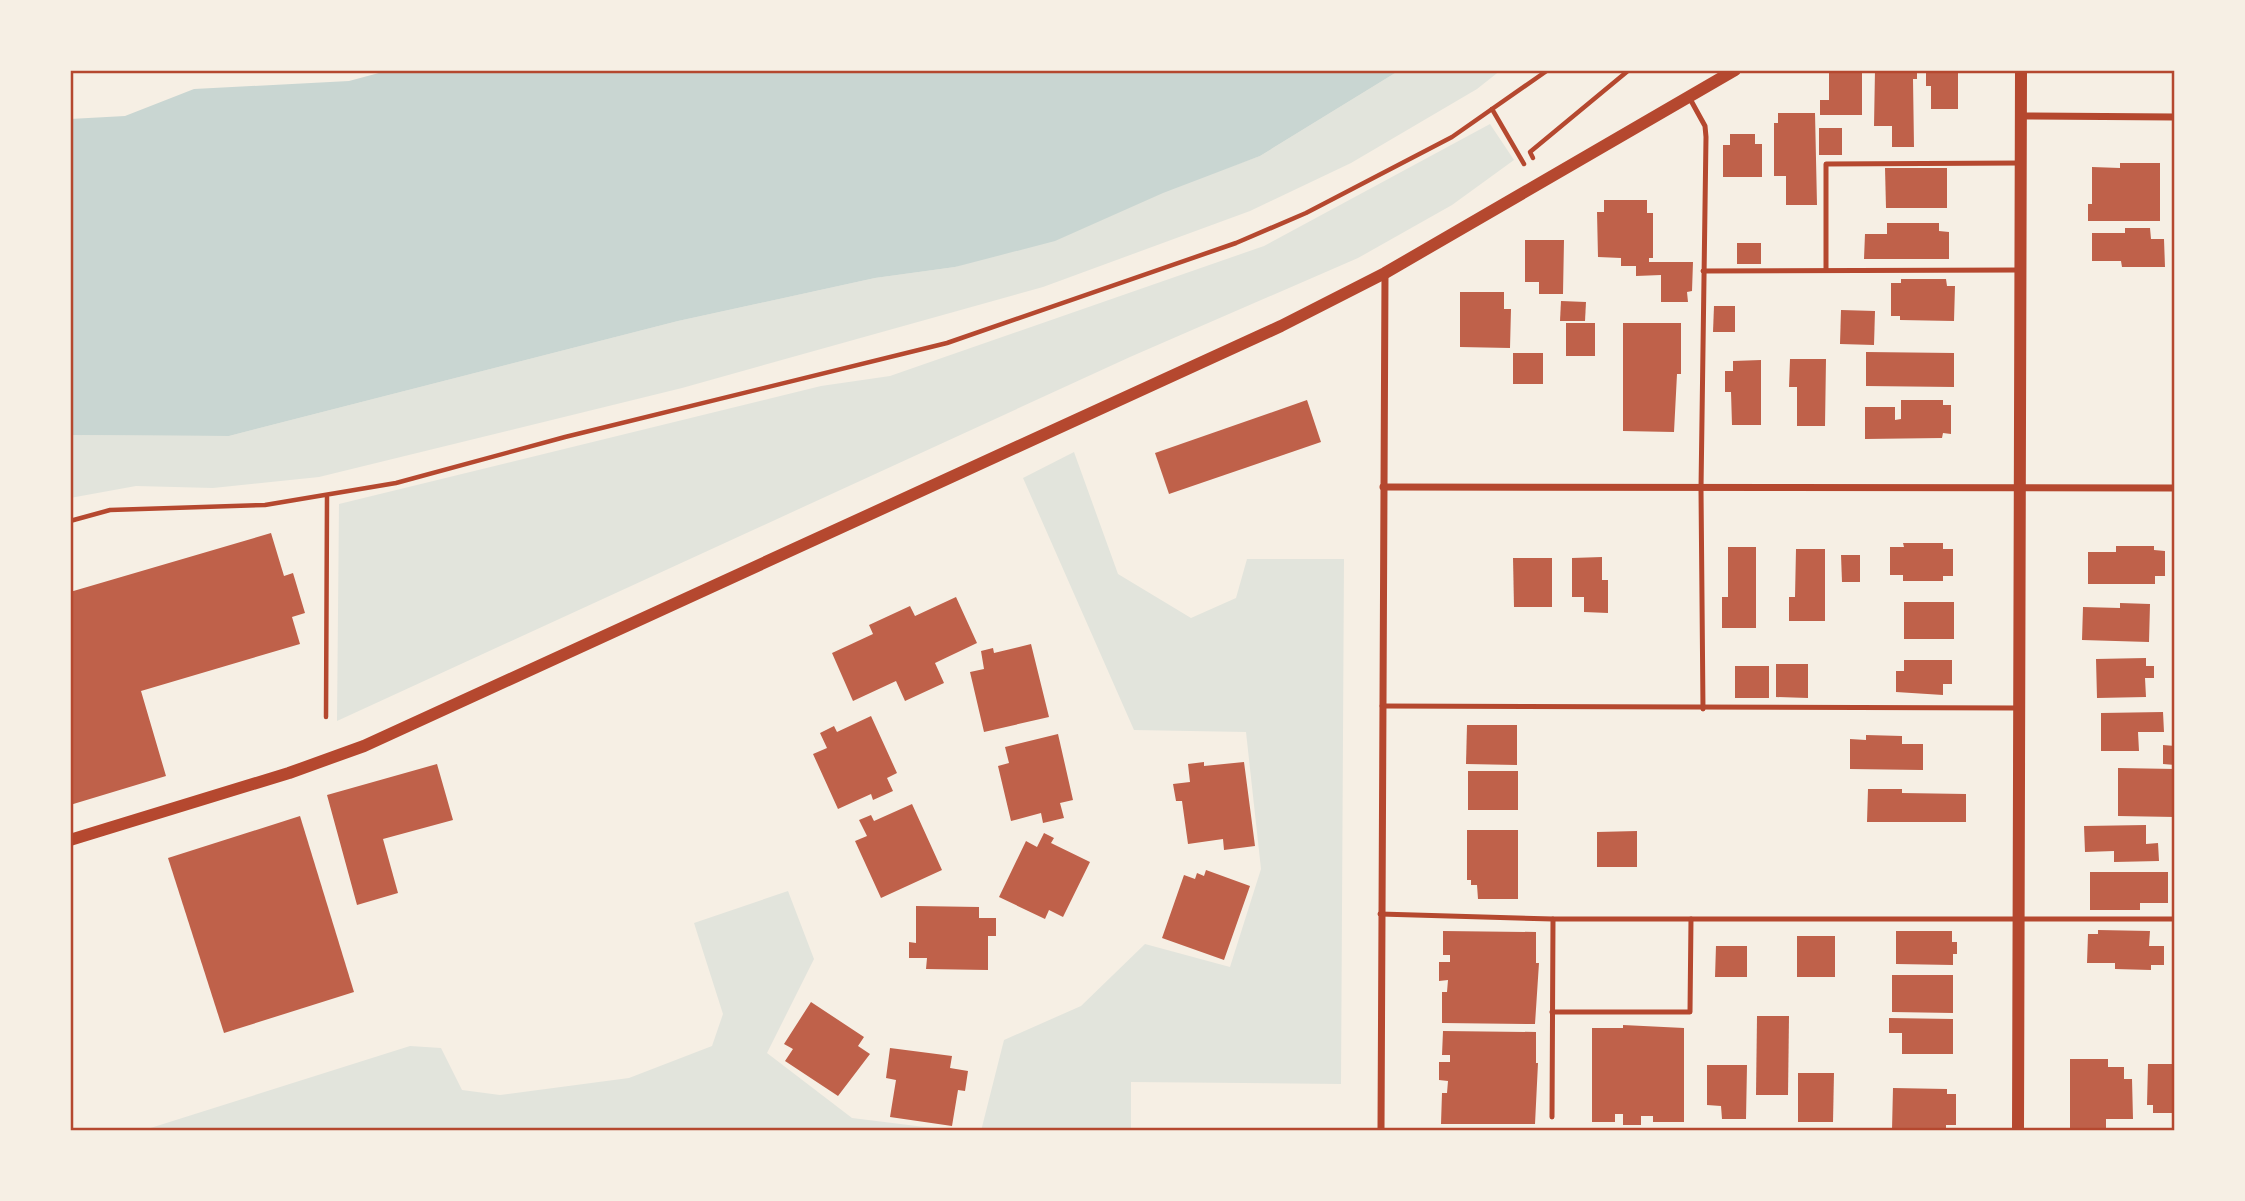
<svg xmlns="http://www.w3.org/2000/svg" width="2245" height="1201" font-family="Roboto,sans-serif">
<style>
.green{fill:#e2e4dc}
.water{fill:#c9d6d2}
.building{fill:#bf614a}
.lines{fill:none;stroke-linecap:round;stroke-linejoin:round}
.path{stroke:#b5482f;stroke-width:4.5}
.service{stroke:#b5482f;stroke-width:5}
.minor{stroke:#b5482f;stroke-width:7}
.tertiary{stroke:#b5482f;stroke-width:12}
.neatline{fill:none;stroke:#b5482f;stroke-width:2.5}
</style>
<rect width="100%" height="100%" fill="#f6efe4"/>
<!-- green -->
<g class="green">
<path d="M1400,70H1501L1477,89L1351,163L1250,211L1043,287L682,388L319,477L213,488L136,486L70,498V435L229,436L678,321L875,278L955,267L1260,156Z"/>
<path d="M1490,124L1514,160L1452,205L1358,258L1130,357L337,721L339,504L821,386L890,376L1264,246Z"/>
<path d="M1074,452L1118,574L1191,618L1236,598L1247,559H1344L1341,1084L1131,1082V1131H981L1004,1040L1081,1006L1145,944L1230,967L1261,869L1246,732L1134,730L1023,478Z"/>
<path d="M788,891L814,959L767,1053L852,1118L957,1131H141L410,1046L441,1048L462,1090L500,1095L629,1078L712,1046L723,1014L694,923Z"/>
</g>
<!-- water -->
<path class="water" d="M390,70H1400L1260,156L1163,193L1055,241L955,267L875,278L678,321L229,436L70,435V119L125,116L194,89L349,81Z"/>
<!-- building -->
<g class="building">
<path d="M1829,70H1862V115H1820V100H1829Z"/>
<path d="M1875,70H1917V79H1913L1914,147H1892V126H1874Z"/>
<path d="M1918,70H1958V109H1931V86H1926V73H1918Z"/>
<path d="M1778,113H1815L1817,205H1786V176H1774V123H1778Z"/>
<rect x="1819" y="128" width="23" height="27"/>
<path d="M1730,134H1755V144H1762V177H1723V145H1730Z"/>
<path d="M2120,163H2160V221H2088V204H2092V167L2120,168Z"/>
<path d="M1885,168H1947V208H1886Z"/>
<path d="M1604,200H1647V213H1653V258H1649V262H1693L1692,291L1687,292L1688,302H1661V275L1636,276V266H1621V258L1598,257L1597,212H1604Z"/>
<path d="M1887,223H1939V231L1949,232V259H1864L1865,234H1887Z"/>
<path d="M2125,228H2150L2151,239H2164L2165,267H2122L2121,261H2092V233H2125Z"/>
<path d="M1525,240H1564L1563,294H1539V282H1525Z"/>
<rect x="1737" y="243" width="24" height="21"/>
<path d="M1901,279H1946L1947,286H1955L1954,321L1900,320V316H1891V283H1901Z"/>
<path d="M1460,292H1504V309H1511L1510,348L1460,347Z"/>
<path d="M1561,301L1586,302L1585,321H1560Z"/>
<path d="M1714,306H1735V332H1713Z"/>
<path d="M1841,310L1875,311L1874,345L1840,344Z"/>
<rect x="1566" y="323" width="29" height="33"/>
<path d="M1623,323H1681V374H1677L1674,432L1623,431Z"/>
<path d="M1866,352L1954,353V387L1866,386Z"/>
<rect x="1513" y="353" width="30" height="31"/>
<path d="M1790,359H1826L1825,426H1797V387H1789Z"/>
<path d="M1761,360V425H1732L1731,392H1725V371H1733V361Z"/>
<path d="M1307,400L1321,442L1169,494L1155,453Z"/>
<path d="M1901,400H1943V405H1951V434L1943,433L1942,438L1865,439V407H1895V420L1901,419Z"/>
<path d="M271,533L284,576L293,573L305,613L292,617L300,644L141,691L166,776L70,805V592Z"/>
<path d="M1903,543H1943V549H1953V576H1943V581H1903V575H1890V547H1904Z"/>
<path d="M2116,546H2154V550L2165,551V576H2155V584H2088V552H2116Z"/>
<path d="M1728,547H1756V628H1722V597H1728Z"/>
<path d="M1796,549H1825V621H1789V597H1795Z"/>
<path d="M1841,555H1860V582H1842Z"/>
<path d="M1602,557V580H1608V613L1584,612V597H1572V558Z"/>
<path d="M1513,558H1552V607H1514Z"/>
<path d="M956,597L977,643L935,663L944,683L905,701L896,681L853,701L832,653L873,634L869,625L910,606L915,616Z"/>
<rect x="1904" y="602" width="50" height="37"/>
<path d="M2120,603L2150,604L2149,642L2082,640L2083,607L2120,608Z"/>
<path d="M1031,644L1049,717L984,732L970,672L984,669L981,651L993,648L994,653Z"/>
<path d="M2146,658V666H2154V678H2145L2146,697L2097,698L2096,659Z"/>
<path d="M1904,660H1952V684H1943V695L1896,692V671H1904Z"/>
<path d="M1776,664H1808V698L1776,697Z"/>
<rect x="1735" y="666" width="34" height="32"/>
<path d="M2163,712L2164,732H2138L2139,751H2101V713Z"/>
<path d="M871,716L897,773L887,778L893,791L873,800L871,794L838,809L813,754L827,748L820,733L834,726L837,732Z"/>
<path d="M1467,725H1517V765L1466,764Z"/>
<path d="M1058,734L1073,800L1060,803L1064,818L1043,823L1041,813L1011,821L998,766L1009,763L1005,747Z"/>
<path d="M1866,735L1902,736V744H1923V770L1850,769V739L1866,740Z"/>
<path d="M2163,745L2175,746V765L2163,764Z"/>
<path d="M1204,762V766L1244,762L1255,846L1224,850L1223,839L1188,844L1182,801H1176L1173,784L1190,782L1188,764Z"/>
<path d="M437,764L453,820L383,839L398,893L357,905L327,795Z"/>
<path d="M2118,768L2175,769V817L2118,816Z"/>
<rect x="1468" y="771" width="50" height="39"/>
<path d="M1868,789H1902V793L1966,794V822H1867Z"/>
<path d="M912,804L942,870L881,898L855,841L867,836L859,820L871,815L874,821Z"/>
<path d="M300,816L354,992L224,1033L168,858Z"/>
<path d="M2146,825V844L2158,843L2159,861L2114,862V851L2085,852L2084,826Z"/>
<path d="M1467,830H1518V899H1478L1477,885H1471V880H1467Z"/>
<path d="M1637,831V867H1597V832Z"/>
<path d="M1044,833L1054,838L1051,843L1090,862L1063,917L1049,910L1045,919L999,897L1026,841L1037,847Z"/>
<path d="M1206,870L1250,886L1224,960L1162,938L1184,875L1195,879L1197,873L1204,876Z"/>
<path d="M2090,872H2168V903H2140V910H2090Z"/>
<path d="M916,906L979,907V918H996V936H988V970L926,969L927,958H909V942L916,943Z"/>
<path d="M2098,930L2150,931L2149,946H2164V965H2151V970L2115,969V963H2087L2088,934H2098Z"/>
<path d="M1443,931L1536,932V963H1539L1535,1024L1442,1023V992H1447L1448,980L1439,981V962H1450V955H1443Z"/>
<path d="M1896,931H1952V942H1957V954H1953V965L1896,964Z"/>
<rect x="1797" y="936" width="38" height="41"/>
<path d="M1716,946H1747V977H1715Z"/>
<path d="M1892,975H1953V1013L1892,1012Z"/>
<path d="M811,1002L864,1037L858,1046L870,1054L838,1096L785,1061L793,1049L784,1044Z"/>
<path d="M1757,1016H1789L1788,1095H1756Z"/>
<path d="M1889,1018L1953,1019V1054H1902V1033H1889Z"/>
<path d="M1623,1025L1684,1028V1122H1653V1116H1641V1125H1623V1114H1615V1122H1592V1028H1623Z"/>
<path d="M1443,1031L1536,1032V1063H1538L1535,1124H1441L1442,1093H1447L1448,1081L1439,1080V1062H1450V1055H1442Z"/>
<path d="M890,1048L952,1056L950,1068L968,1071L965,1091L958,1090L952,1126L890,1117L896,1080L886,1078Z"/>
<path d="M2070,1059H2108V1067H2124V1079H2132L2133,1119H2106V1130L2070,1129Z"/>
<path d="M2148,1064H2175V1113H2153V1105H2147Z"/>
<path d="M1707,1065H1747L1746,1119H1722L1721,1106L1707,1105Z"/>
<path d="M1798,1073H1834L1833,1122H1798Z"/>
<path d="M1893,1088L1947,1089V1094H1956V1125H1946V1131L1892,1130Z"/>
</g>
<g class="lines">
<!-- path -->
<g class="path">
<path d="M1492,109L1524,164"/>
<path d="M1533,158L1530,152L1629,70"/>
<path d="M70,521L110,510L265,505L396,483L565,437L947,343L1236,243L1306,213L1452,137L1548,70"/>
<path d="M326,717L327,497"/>
</g>
<!-- service -->
<g class="service">
<path d="M1689,97L1705,126L1706,137L1701,489L1703,709"/>
<path d="M1826,270V164L2021,163"/>
<path d="M1703,271L2019,270"/>
<path d="M1382,706L2018,708"/>
<path d="M1380,914L1553,919H2175"/>
<path d="M1552,1012H1690L1691,919"/>
<path d="M1552,1117L1553,919"/>
</g>
<!-- minor -->
<g class="minor">
<path d="M2021,116L2175,117"/>
<path d="M1383,487L2175,488"/>
<path d="M1381,1131L1385,273"/>
</g>
<!-- tertiary -->
<g class="tertiary">
<path d="M70,840L289,773L364,746L1281,326L1385,273L1735,70"/>
<path d="M2018,1131L2021,70"/>
</g>
</g>
<!-- border -->
<rect width="2245" height="1201" fill="none" stroke="#f6efe4" stroke-width="144"/>
<rect x="72" y="72" width="2101" height="1057" class="neatline"/>
</svg>
